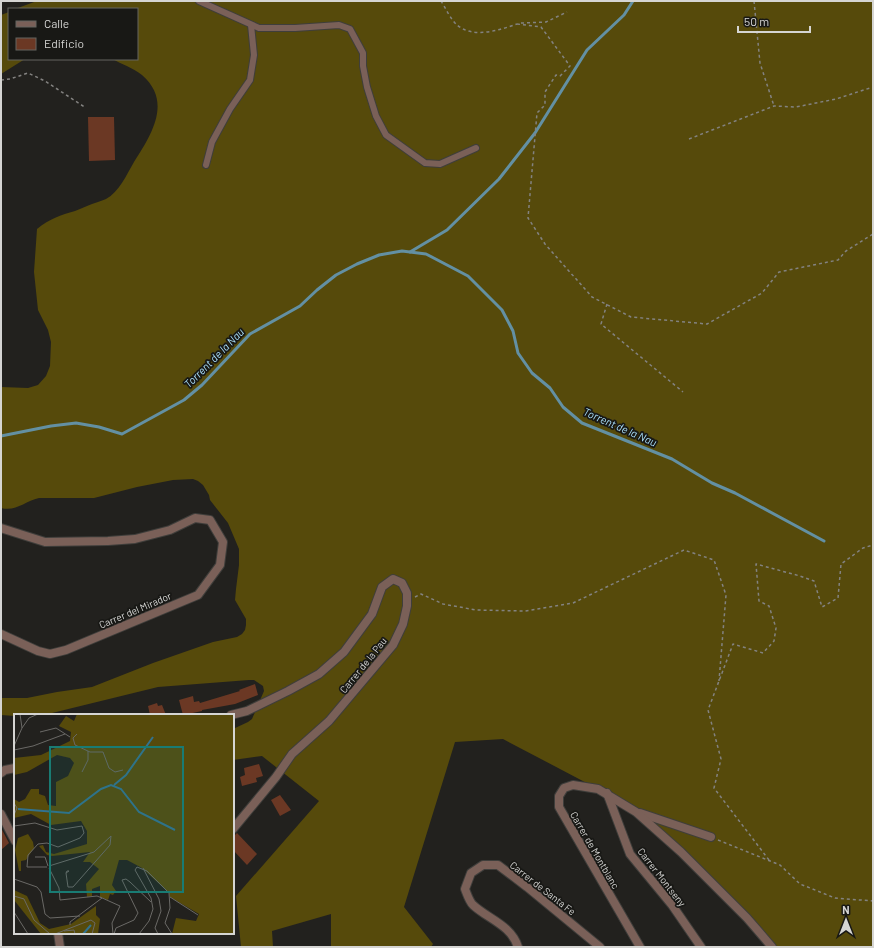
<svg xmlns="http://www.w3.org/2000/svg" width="874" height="948" font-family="Barlow,sans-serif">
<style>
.forest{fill:#564a0b}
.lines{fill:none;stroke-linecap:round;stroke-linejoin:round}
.stream{stroke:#6390a3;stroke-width:3}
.building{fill:#6b3824}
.service-casing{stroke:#3f3e3b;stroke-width:8}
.minor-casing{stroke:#3f3e3b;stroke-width:10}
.path{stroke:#838280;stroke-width:1.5;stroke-dasharray:3 3;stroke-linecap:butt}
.service{stroke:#7a6058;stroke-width:6}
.minor{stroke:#7a6058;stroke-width:8}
.labels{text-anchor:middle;stroke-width:3.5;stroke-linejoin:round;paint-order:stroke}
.street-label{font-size:10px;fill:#d5d5d3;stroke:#181815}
.water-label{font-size:11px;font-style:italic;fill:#aadffa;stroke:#181815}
.inset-river{fill:none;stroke:#32728f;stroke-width:2}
.inset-road{fill:none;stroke:#6a6966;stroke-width:1}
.view{fill:#197b73;fill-opacity:0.15;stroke:#197b73;stroke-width:2}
.inset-edge{fill:none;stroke:#d5d5d3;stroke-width:2}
</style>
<rect width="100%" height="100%" fill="#22211e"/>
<!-- forest -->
<g class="forest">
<path d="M37,1H873V947H772L636,812L598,789L503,739L455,742L404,907L433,944L431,947H331V914L272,931L273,947H241L236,896L319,801L262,756L233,760V729L248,722L252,719L264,691L263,686L254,680H249L158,687L52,713L38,715H15V716L1,715V698H27L57,692L92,687L153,663L213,642L237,637L242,634L245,630L246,625V619L235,600L236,589L239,565V549L228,523L210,500L209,495L203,485L198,481L193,479L173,480L137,487L94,498H39C25,501 16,512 1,508V387L28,388L38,385L46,376L50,366L51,342L48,330L38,310L34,272L37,229C49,219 61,215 75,211C81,209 86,206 92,204C97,202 102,201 106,199C119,192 127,174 134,162C151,135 173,102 142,75C133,68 122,64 112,59H137V9H15Z"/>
<path d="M9,12V59H25L1,74V15Z"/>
</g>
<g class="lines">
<!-- stream -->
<g class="stream">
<path d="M410,252L447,230L499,179L535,133L587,50L624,15L633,1"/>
<path d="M1,436L51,426L76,423L99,427L122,434L184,400L202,385L250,334L300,306L317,290L336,275L357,264L379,255L402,251L426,254L468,276L502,310L513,331L518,353L532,373L550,388L563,407L582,423L672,459L712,483L735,493L824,541"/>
</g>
</g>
<!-- building -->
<g class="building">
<path d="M88,117H114L115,160L89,161Z"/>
<path d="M255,684L258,695L235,704L202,710V711L183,715L179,700L193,696L194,702L199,701L200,703L240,691L239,690Z"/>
<path d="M157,703L158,706L162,705L166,715H150L148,706Z"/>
<path d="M259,764L263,776L256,778L257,782L242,786L240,777L245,775L244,768Z"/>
<path d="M280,795L291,810L280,816L271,800Z"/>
<path d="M1,828L9,843L1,850Z"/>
<path d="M237,833L257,854L247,865L233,850V837Z"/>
</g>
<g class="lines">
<!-- service casing -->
<g class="service-casing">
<g id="service">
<path d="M199,1L259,28H295L339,25L350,29L363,53V66L367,87L376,116L386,135L425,163L440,164L476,148"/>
<path d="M206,165L212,142L230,109L250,80L254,55L251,25"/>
</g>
</g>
<!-- minor casing -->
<g class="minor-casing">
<g id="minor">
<path d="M1,528L45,542L108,541L135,539L170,530L195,518L210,520L223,542L220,565L198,595L66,650L50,654L38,651L1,634"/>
<path d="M231,715L247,711L288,691L319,674L344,652L372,614L382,587L393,579L402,583L407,593V606L403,624L393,645L329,721L292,754L276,777L233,829"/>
<path d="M1,773L5,770L15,768"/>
<path d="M607,793L630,854L672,905L701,947"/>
<path d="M640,813L711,837"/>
<path d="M1,814L15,841"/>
<path d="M58,933L60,947"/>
<path d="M518,947C511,925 488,919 473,905C469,901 467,894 465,889L471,873L483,865H498L527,887L600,947"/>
<path d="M640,947L559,807V796L564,788L573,785L598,789L636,812L681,852L747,918L772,947"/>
</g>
</g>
<!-- path -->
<g class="path">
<path d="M441,1C445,7 451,20 457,25C473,39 500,30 517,24"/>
<path d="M754,1L760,63L774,106"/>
<path d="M521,23L546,22L567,12"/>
<path d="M517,24L541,27L570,66L560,76L556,75L545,92V105L537,113L528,218L545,244L592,297L631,317L707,324L762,293L779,272L838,260L846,251L873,234"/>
<path d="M1,80L10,79L28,73L45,81L86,108"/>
<path d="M689,139L774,106L796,107L836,99L873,87"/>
<path d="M607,304L601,324L683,392"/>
<path d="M415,597L421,594L443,604L476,610L525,611L573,603L684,550L714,560L726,595L719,681"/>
<path d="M718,840L780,865L800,884L835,898L873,901"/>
<path d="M769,860L714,788L721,759L708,710L733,644L763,653L774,641L776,628L769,606L759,601L756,564L800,576L814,581L822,607L838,598L841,564L863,548L873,545"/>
</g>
<!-- service -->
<use href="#service" class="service"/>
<!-- minor -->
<use href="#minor" class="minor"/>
</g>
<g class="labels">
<!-- street labels -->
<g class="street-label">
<text transform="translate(135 610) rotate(-23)" y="4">Carrer del Mirador</text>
<text transform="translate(363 665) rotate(-51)" y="4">Carrer de la Pau</text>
<text transform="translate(595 850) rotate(60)" y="4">Carrer de Montblanc</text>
<text transform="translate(662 877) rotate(52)" y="4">Carrer Montseny</text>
<text transform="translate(543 888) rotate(38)" y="4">Carrer de Santa Fe</text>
</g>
<!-- water labels -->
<g class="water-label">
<text transform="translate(214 358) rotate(-45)" y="4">Torrent de la Nau</text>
<text transform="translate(620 427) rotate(24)" y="4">Torrent de la Nau</text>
</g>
</g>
<!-- overview -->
<g transform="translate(14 714)">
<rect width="220" height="220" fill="#22211e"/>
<path d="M63,0H220V220H158L162,204L182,207L185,200L156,183L155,179L128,154L113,146H105L98,171L102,177L99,181L96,180L94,186L86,183V172L78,175V182L73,183L72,170L85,155L76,148H58H69L76,138L38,142L33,141L25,132L29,131L32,138L40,140L73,130V117L67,107L37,111L17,100L0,104V85L5,88L11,85L17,75H25V80L31,82L34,91L42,92V68L54,62L60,49L56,44L43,41L13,58L0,61V44L27,41L56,27L57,18L45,12L52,2L60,7ZM14,120L19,128L20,134L12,146L7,147V157H5L1,136L4,124ZM0,176L13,182L26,209L35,215L57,210L82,192V201L86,205L84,220H27L0,186Z" fill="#564a0b"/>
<path class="inset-river" d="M100,71L112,61L139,23M4,95L55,99L87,75L97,71L107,75L125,98L161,116M69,220L77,211"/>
<path class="inset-road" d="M8,14L15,4L24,0M26,18L42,14L56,23M63,20L59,24L61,31L76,38H89L95,54L101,58L109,56M0,32L8,14L6,0M0,36L19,32L51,20M68,58L74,46V37M0,89L3,94L0,101M0,112L21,109L43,116L68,112L70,119L66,124L44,133L33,129L24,130L14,141L13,153H33M21,143H31L34,152M35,152L80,138L97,122L96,131L59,173H54L52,159L53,157H55L52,159M35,154L45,174L46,186L83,182L88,184L56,208V211M129,154L145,185L147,197L141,214L144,220M0,165L23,173L27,178L31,200L36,204L66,202M0,182L10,185L20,206L36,220M86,183L106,192L98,209L99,220M156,183L184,201M0,198L14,220M50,217L60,216L61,220M41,220L77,206L81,209L78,220M100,220L102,214L120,206L124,199L108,166L112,165L116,168L137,188M125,220L135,207L139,195L137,184L121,156L123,153L133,157L155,179L156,194L151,209L158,220"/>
<path class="view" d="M36,33H169V178H36Z"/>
<rect width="220" height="220" class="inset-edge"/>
</g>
<!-- border -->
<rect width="874" height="948" fill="none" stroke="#d5d5d3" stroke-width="4"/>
<!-- legend -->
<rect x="8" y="8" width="130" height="52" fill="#181815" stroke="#646461"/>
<rect x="16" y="21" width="20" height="6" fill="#7a6058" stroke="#646461"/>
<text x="44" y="28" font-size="12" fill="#d5d5d3">Calle</text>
<rect x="16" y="38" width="20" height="12" fill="#6b3824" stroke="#646461"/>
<text x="44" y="48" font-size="12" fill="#d5d5d3">Edificio</text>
<!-- north arrow -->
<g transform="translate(846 920)" stroke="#181815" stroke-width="3" paint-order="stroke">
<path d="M0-3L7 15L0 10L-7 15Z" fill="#d5d5d3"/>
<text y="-6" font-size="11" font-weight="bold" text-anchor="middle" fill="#d5d5d3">N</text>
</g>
<!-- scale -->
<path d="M738 26v6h72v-6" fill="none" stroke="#d5d5d3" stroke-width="2"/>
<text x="744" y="26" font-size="12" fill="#d5d5d3" stroke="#181815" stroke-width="3" paint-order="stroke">50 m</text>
</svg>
